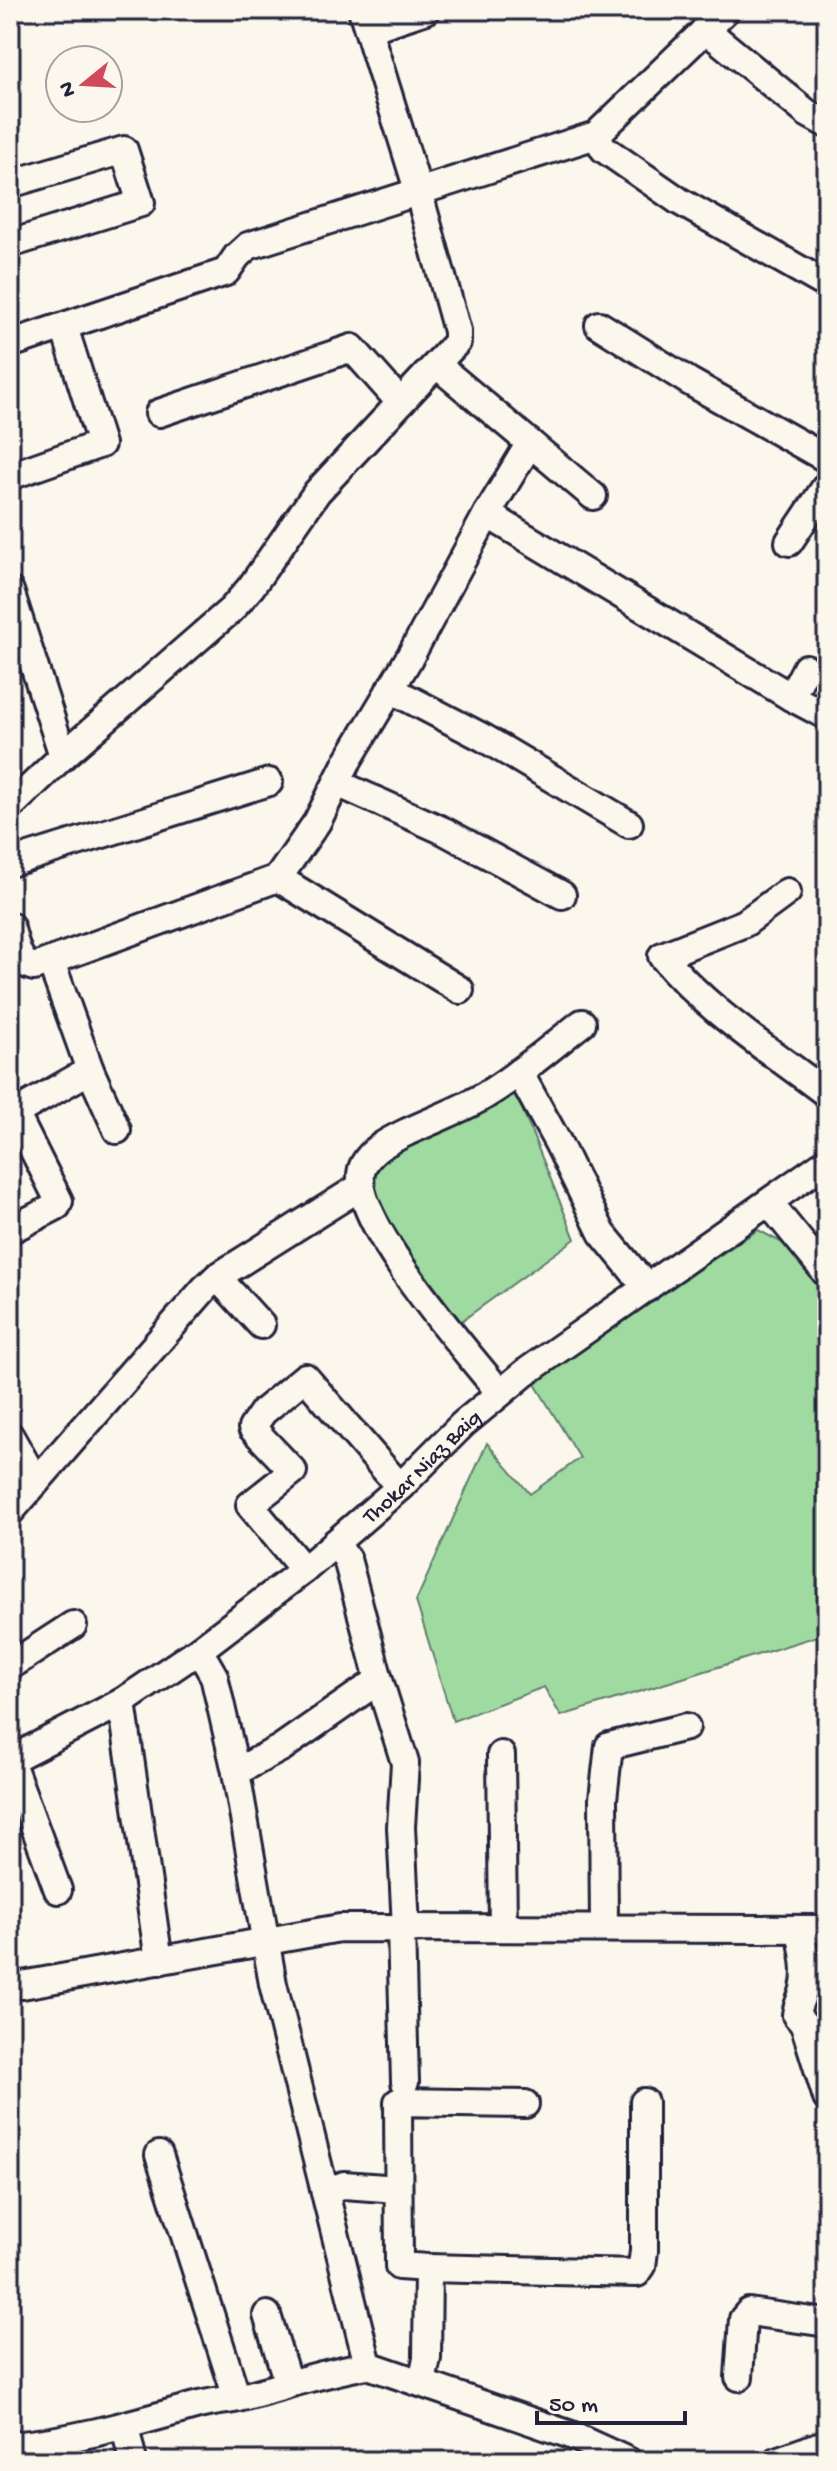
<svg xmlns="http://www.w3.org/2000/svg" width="837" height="2471" font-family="'Gochi Hand',sans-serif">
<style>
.green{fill:#9fdaa0;stroke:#607e6e;stroke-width:2}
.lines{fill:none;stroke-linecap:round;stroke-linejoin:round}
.minor-casing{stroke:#22223b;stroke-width:32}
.minor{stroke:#fbf7ec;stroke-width:26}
.labels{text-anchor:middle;stroke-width:8;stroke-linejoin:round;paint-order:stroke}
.street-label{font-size:22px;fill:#22223b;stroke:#fbf7ec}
</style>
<rect width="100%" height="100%" fill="#fbf7ec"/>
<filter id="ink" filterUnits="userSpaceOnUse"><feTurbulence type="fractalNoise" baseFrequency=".0125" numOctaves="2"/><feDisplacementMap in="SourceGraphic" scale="16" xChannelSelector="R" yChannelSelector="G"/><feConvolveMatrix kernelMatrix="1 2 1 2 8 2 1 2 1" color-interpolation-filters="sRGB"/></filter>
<g filter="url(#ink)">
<!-- green -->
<g class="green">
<path d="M514,1089L575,1239L456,1325L381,1217L371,1188L375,1155Z"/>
<path d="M758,1230L796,1250L827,1299V1633L561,1716L544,1687L453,1721L416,1601L487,1443L530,1494L580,1458L532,1379Z"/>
</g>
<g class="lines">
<!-- minor casing -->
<g class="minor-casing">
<g id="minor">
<path d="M369,29L426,10"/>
<path d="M705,29L807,113L827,124"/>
<path d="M596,135L604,149L679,201L827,285"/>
<path d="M10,184L124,150L141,203L10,244"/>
<path d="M599,325L690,382L827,459"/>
<path d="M10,344L226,272L237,256L248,246L596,135L726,10"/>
<path d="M437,365L593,496"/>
<path d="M159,413L352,348L400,402"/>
<path d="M10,476L101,444L64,327"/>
<path d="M487,514L791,697"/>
<path d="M789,542L827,485"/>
<path d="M10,591L63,756"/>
<path d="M806,668L791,697L827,716"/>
<path d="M390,689L484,738L629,824"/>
<path d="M337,783L444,831L562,895"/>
<path d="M10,807L63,756L232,609L251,587L317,492L457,342V331L418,190L362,10"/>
<path d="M10,863L269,782"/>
<path d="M278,878L460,990"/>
<path d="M787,892L745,923L662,956C707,1011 771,1051 827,1094"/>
<path d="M10,926C15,941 17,964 34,967L278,878L317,822L347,762L411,655L487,514L530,443"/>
<path d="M51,962L90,1070L117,1130"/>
<path d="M519,1072L558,1143L602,1233L647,1288"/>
<path d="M769,1203L827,1274"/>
<path d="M10,1230L57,1206L59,1201L17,1117V1112L90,1070"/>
<path d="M217,1277L261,1325"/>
<path d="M500,1393C470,1355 339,1209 364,1164C373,1148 391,1140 407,1132C433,1120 460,1110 484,1096C519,1075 550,1048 582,1023"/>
<path d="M10,1436L36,1482"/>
<path d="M10,1512L205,1288L217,1277L360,1187"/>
<path d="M335,1543L347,1559L379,1680"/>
<path d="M304,1570L250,1505L293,1471L252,1428L263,1412L305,1377L400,1487"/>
<path d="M199,1650L214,1676L236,1772L273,1984L368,2365"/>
<path d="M10,1666L73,1625"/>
<path d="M122,1702L159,1961"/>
<path d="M501,1755L503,1928"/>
<path id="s1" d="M10,1760L122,1702L199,1650L304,1570L400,1487L463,1424L526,1372L827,1161"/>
<path d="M10,1760L58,1890"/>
<path d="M236,1772L281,1748L379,1680L405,1763L401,1827L406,1928"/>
<path d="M401,1928L405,2082"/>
<path d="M604,1928L603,1799L609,1746L686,1727"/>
<path d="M800,1929C803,1949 809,1969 804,1989C802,1998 797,2005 796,2015L804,2024L827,2098"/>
<path d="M22,1985L340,1928L827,1929"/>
<path d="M159,2155L237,2398"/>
<path d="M326,2192L344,2185L398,2189"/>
<path d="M428,2268L399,2266L398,2102L525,2104"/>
<path d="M267,2315L288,2383"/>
<path d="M739,2377L743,2319L749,2312L827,2323"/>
<path d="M422,2382L427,2358L428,2268L637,2273L642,2266L644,2251V2102"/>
<path d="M125,2427L133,2461"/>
<path d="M10,2446C74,2441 134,2423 195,2406C209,2402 224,2401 238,2398C281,2387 324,2372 368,2365L571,2435L628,2461"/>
<path d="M776,2461L827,2443"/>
</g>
</g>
<!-- minor -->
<use href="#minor" class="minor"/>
</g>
</g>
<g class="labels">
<!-- street labels -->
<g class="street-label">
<text dy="8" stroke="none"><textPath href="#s1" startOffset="508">Thokar Niaz Baig</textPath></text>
</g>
</g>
<!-- margin -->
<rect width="837" height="2471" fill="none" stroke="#fbf7ec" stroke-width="40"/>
<rect x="20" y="20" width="797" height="2431" fill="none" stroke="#22223b" stroke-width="3" filter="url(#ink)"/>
<!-- north arrow -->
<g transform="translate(84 84) rotate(252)"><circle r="38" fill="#fbf7ec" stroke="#a4a2a5" stroke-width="2"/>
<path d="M0-6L14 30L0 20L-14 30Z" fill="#d1495b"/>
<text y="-12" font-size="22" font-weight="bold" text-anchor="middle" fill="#22223b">N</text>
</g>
<!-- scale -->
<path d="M537 2411v12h148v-12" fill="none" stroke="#22223b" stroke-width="4"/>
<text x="549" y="2411" font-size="24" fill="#22223b" stroke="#fbf7ec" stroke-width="6" paint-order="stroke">50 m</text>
</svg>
